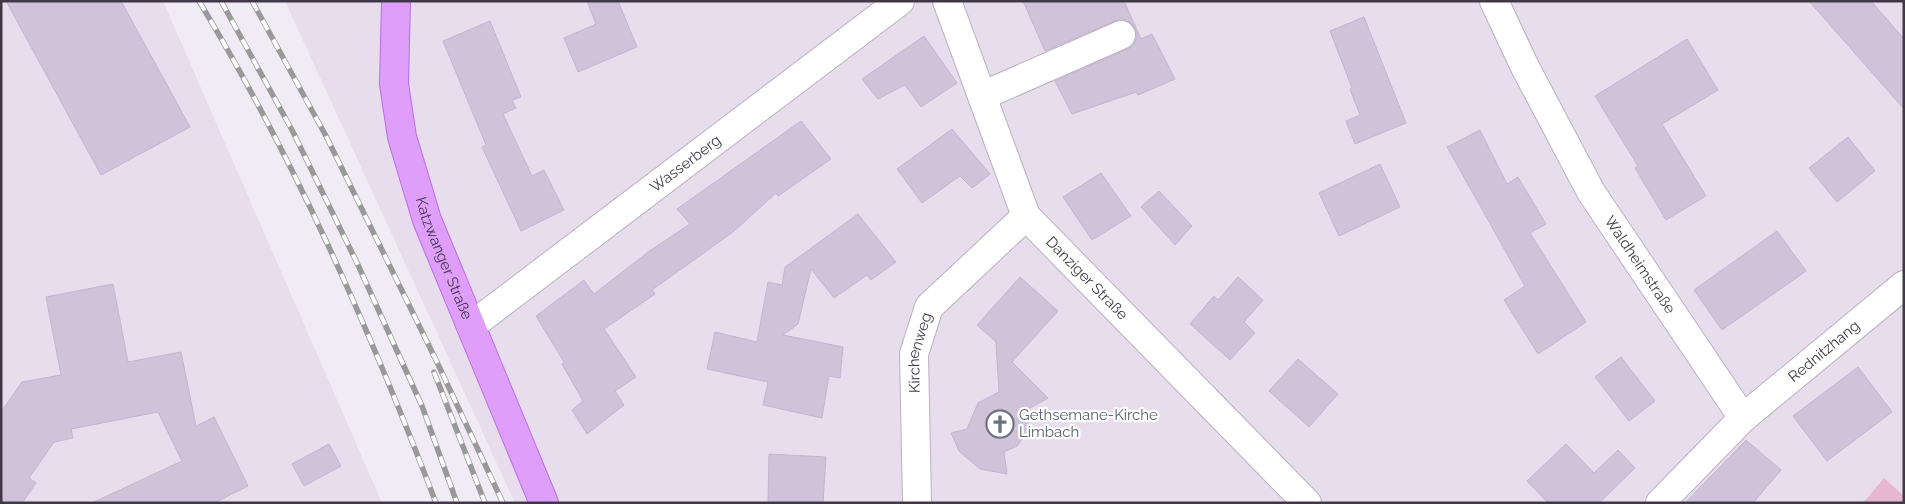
<svg xmlns="http://www.w3.org/2000/svg" width="1905" height="504" font-family="Raleway,sans-serif">
<style>
.residential{fill:#e7ddec}
.green{fill:#e7b6d1}
.building{fill:#d0c3d9;stroke:#c5b4d0}
.lines{fill:none;stroke-linecap:round;stroke-linejoin:round}
.minor-casing{stroke:#bcb0c3;stroke-width:30}
.major-casing{stroke:#bb6edf;stroke-width:30}
.minor{stroke:#fff;stroke-width:28}
.major{stroke:#de9efa;stroke-width:28}
.rail-casing{stroke:#999;stroke-width:5.5}
.rail{stroke:#fff;stroke-width:4;stroke-dasharray:11;stroke-linecap:butt}
.labels{text-anchor:middle;stroke-width:4.5;stroke-linejoin:round;paint-order:stroke}
.street-label{font-size:15px;fill:#423948;stroke:#fff}
.worship-label{font-size:15px;fill:#5b616d;stroke:#fff;text-anchor:start}
</style>
<rect width="100%" height="100%" fill="#f1ebf5"/>
<!-- residential -->
<g class="residential">
<path d="M1,1H163L382,503H1Z"/>
<path d="M285,1H1904V496L1884,478L1863,503H515Z"/>
</g>
<!-- green -->
<path class="green" d="M1884,478L1904,496V503H1863Z"/>
<!-- building -->
<g class="building">
<path d="M6,1H121L190,127L101,175Z"/>
<path d="M587,1H618L637,47L578,72L564,38L596,24Z"/>
<path d="M1023,1H1124L1141,39L1152,34L1175,79L1138,95L1136,92L1072,114L1055,81L1128,49L1134,44L1137,36L1135,29L1130,22L1122,19L1115,21L1045,51Z"/>
<path d="M1809,1H1871L1904,39V109Z"/>
<path d="M1364,17L1406,123L1355,144L1346,121L1360,115L1350,89L1352,88L1330,31Z"/>
<path d="M490,21L521,97L512,100L516,108L503,114L532,176L544,170L564,210L521,231L482,147L486,145L443,41Z"/>
<path d="M924,36L957,83L921,107L905,85L878,99L862,79Z"/>
<path d="M1687,39L1718,90L1662,124L1706,196L1666,220L1635,168L1638,166L1595,96Z"/>
<path d="M801,121L831,159L778,196L776,193L733,232L652,290L655,294L604,329L636,377L615,391L624,405L587,434L572,410L583,401L562,364L564,362L536,316L584,280L594,294L648,252L690,224L677,209Z"/>
<path d="M952,129L990,174L972,188L960,176L922,203L897,169Z"/>
<path d="M1480,130L1507,184L1518,177L1546,224L1530,233L1586,322L1538,354L1504,300L1525,286L1447,147Z"/>
<path d="M1848,137L1875,171L1837,202L1809,168Z"/>
<path d="M1380,164L1400,207L1339,236L1319,193Z"/>
<path d="M1101,173L1131,216L1092,240L1063,197Z"/>
<path d="M1159,191L1192,226L1175,245L1141,207Z"/>
<path d="M858,214L896,262L871,280L867,275L834,298L811,269L798,324L783,335L843,347L840,378L829,376L822,418L763,405L768,382L707,369L715,332L757,342L768,282L782,285L785,267Z"/>
<path d="M1777,231L1806,271L1722,330L1694,290Z"/>
<path d="M1020,277L1058,311L1012,362L1048,398L1030,408L1027,433L1017,446L1004,452L1007,474L980,469L959,451L951,433L967,429L978,403L999,392L996,342L977,325Z"/>
<path d="M1238,277L1263,300L1244,322L1255,333L1230,360L1190,324L1214,296L1218,300Z"/>
<path d="M113,284L128,362L181,352L196,426L214,417L248,486L214,503H92L182,461L158,412L71,429L73,438L54,442L29,478L36,483L22,503H1V412L22,382L61,375L46,297Z"/>
<path d="M1621,357L1655,401L1629,421L1595,377Z"/>
<path d="M1298,359L1338,394L1309,427L1269,391Z"/>
<path d="M1858,367L1892,412L1827,461L1793,416Z"/>
<path d="M1746,440L1781,470L1753,503H1685Z"/>
<path d="M329,444L341,466L304,486L292,464Z"/>
<path d="M1566,444L1594,473L1618,450L1635,468L1599,503H1548L1527,481Z"/>
<path d="M769,454L826,457L823,503H768Z"/>
</g>
<g class="lines">
<!-- minor casing -->
<g class="minor-casing">
<g id="minor">
<path id="s1" d="M947,1L1026,216L1307,503"/>
<path id="s2" d="M1494,1L1525,67L1591,192L1743,418L1660,503"/>
<path d="M982,96L1121,35"/>
<path id="s3" d="M471,326L900,1"/>
<path id="s4" d="M1743,418L1904,285"/>
<path id="s5" d="M917,503L914,354L929,307L1026,216"/>
</g>
</g>
<!-- major casing -->
<g class="major-casing">
<g id="major">
<path id="s6" d="M396,1L394,84L402,137L427,220L544,503"/>
</g>
</g>
<!-- minor -->
<use href="#minor" class="minor"/>
<!-- major -->
<use href="#major" class="major"/>
<!-- rail casing -->
<g class="rail-casing">
<g id="rail">
<path d="M199,1C295,160 370,330 436,503"/>
<path d="M221,1L292,130L358,265L422,406L457,503"/>
<path d="M252,1L326,136L436,360L503,503"/>
<path d="M434,372L485,503"/>
</g>
</g>
<!-- rail -->
<use href="#rail" class="rail"/>
</g>
<!-- icons -->
<defs>
<g id="church-ring" transform="scale(1.4375)"><circle r="9.5" fill="#fff" stroke="#6b7280" stroke-width="1.5"/><path d="M-1.2-6h2.4v3.5h3.3v2.4h-3.3V6h-2.4V-.1h-3.3v-2.4h3.3Z" fill="#6b7280"/></g>
</defs>
<g fill-rule="evenodd">
<use href="#church-ring" x="1000" y="424"/>
</g>
<g class="labels">
<!-- street labels -->
<g class="street-label">
<text dy="5" stroke="none"><textPath href="#s3" startOffset="269">Wasserberg</textPath></text>
<text dy="5" stroke="none"><textPath href="#s6" startOffset="265">Katzwanger Straße</textPath></text>
<text dy="5" stroke="none"><textPath href="#s2" startOffset="302">Waldheimstraße</textPath></text>
<text dy="5" stroke="none"><textPath href="#s1" startOffset="316">Danziger Straße</textPath></text>
<text dy="5" stroke="none"><textPath href="#s4" startOffset="105">Rednitzhang</textPath></text>
<text dy="5" stroke="none"><textPath href="#s5" startOffset="151">Kirchenweg</textPath></text>
</g>
<!-- worship labels -->
<g class="worship-label">
<text x="1019" y="420">Gethsemane-Kirche<tspan x="1019" dy="17">Limbach</tspan></text>
</g>
</g>
<!-- border -->
<rect width="1905" height="504" fill="none" stroke="#423948" stroke-width="5"/>
</svg>
